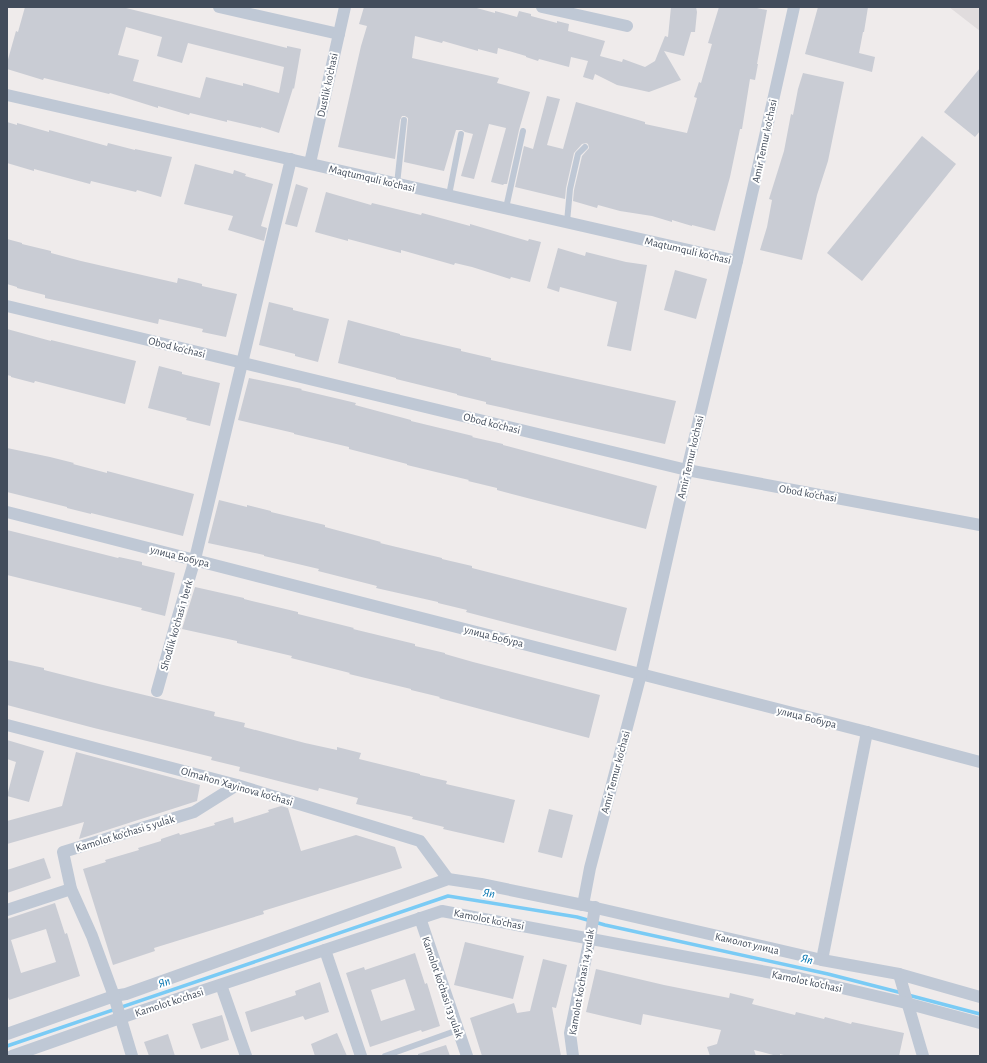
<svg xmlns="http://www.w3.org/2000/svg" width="987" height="1063" font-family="'Alegreya Sans',sans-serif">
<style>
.education{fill:#e0dcdd}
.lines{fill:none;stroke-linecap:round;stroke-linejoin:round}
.stream{stroke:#7acbf5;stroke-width:3.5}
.building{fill:#c9ccd4;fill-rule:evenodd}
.service{stroke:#bfc8d5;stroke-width:6}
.minor{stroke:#bfc8d5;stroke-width:12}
.labels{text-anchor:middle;stroke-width:4;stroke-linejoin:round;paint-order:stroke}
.street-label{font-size:11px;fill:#424c5b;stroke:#fff}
.water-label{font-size:12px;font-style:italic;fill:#0073b0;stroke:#fff}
</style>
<rect width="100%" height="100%" fill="#efebeb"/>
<!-- education -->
<path class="education" d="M949,7H980V31Z"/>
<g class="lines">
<!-- stream -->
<g class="stream">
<path d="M908,995L980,1014"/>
<path d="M7,1046L448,896L577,917L605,925L828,974L902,993"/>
</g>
</g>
<!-- building -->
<g class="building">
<path d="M25,7H122L287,48V46L301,49L294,89L293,88L279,133L261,127V128L227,120V122L190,113L189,115L158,106V108L110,93L109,94L44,78L43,80L7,69V63L16,31L18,32ZM126,27L162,37L157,56L182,63L188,43L284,67L279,93L243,83V86L206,77L200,98L133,81L139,60L118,55Z"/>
<path d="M364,7H473L495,13V11L517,17L519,11L531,14V16L557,23V21L569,24L568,31L605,41L600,56L622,62L623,59L645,67L655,61L665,36L668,37L671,7H696L697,12L695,32H691L684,56L664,51L681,80L649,92L617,85L595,74L593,80L583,77L588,61L571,57L569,67L539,59L538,61L526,57V56L498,48L497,54L478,49V51L443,41L442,43L415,36L412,58L499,78L497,83L530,92L519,130L507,184H504L503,185L491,182L506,128L489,124L474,179L461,176L473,134L465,132L462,130H456L444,171L404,162L408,120V118L405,116H402L400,120L395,159L338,147L361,46L367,26L359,24Z"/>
<path d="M719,7H752L767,10L757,64H758L755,80L750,79L742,129H740L730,177L715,231L692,225V226L672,220V222L652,216L620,211L598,205L597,208L573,201L574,190L582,156L589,148L588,144L586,143L582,144L574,153L566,188L565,199L515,187L524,146L533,149L547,96L560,99L547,145L563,149L576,102L645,122V124L687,133L697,98L694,97L699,82L701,83L712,44L708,43Z"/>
<path d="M818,7H868L864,32H863L859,53L875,57L872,72L805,54Z"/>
<path d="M980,68V131L975,137L944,112Z"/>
<path d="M803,73L844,82L828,161L817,195L802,260L760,250L767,227L772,200L769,199L784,151L791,114L793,115L798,89Z"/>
<path d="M7,122L17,125V123L49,132V130L107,146L108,143L135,150V149L172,157L161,197L137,190L136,192L91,181L90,184L34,169V171L7,163Z"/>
<path d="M922,136L956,164L862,281L827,253Z"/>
<path d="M195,164L233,174L234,170L246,174L245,176L273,184L261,226L267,228L264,241L228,230L233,216L184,204Z"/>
<path d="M296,184L308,188L297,227L285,224Z"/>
<path d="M326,192L371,205L372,203L421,215L422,213L470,226V224L528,241L529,239L541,242L530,282L511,277L510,279L472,267L455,263L454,265L401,250V253L348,239V241L315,232Z"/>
<path d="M7,239L22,243V244L51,251V253L81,261L177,283L178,278L202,284V286L237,294L226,337L202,332L203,329L159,319L158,324L68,303L45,298V295L17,288V287L7,284Z"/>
<path d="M558,248L585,256L586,252L626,262L647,265L631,351L607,346L617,302L560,287L559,292L547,288Z"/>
<path d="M675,270L707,279L696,319L664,310Z"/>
<path d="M269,302L293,308V310L329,319L318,362L295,356V354L259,345Z"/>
<path d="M348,320L400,334V335L461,349V351L491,358V360L676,401L665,444L486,404V402L457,395V394L396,379V378L338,363Z"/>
<path d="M7,329L51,341V340L136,361L125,404L35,381L34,383L11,377V376L7,375Z"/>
<path d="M159,366L182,372V374L220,383L210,426L186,420L187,418L148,408Z"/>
<path d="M249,378L302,389L301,390L356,403L355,405L411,420V421L473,436L472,437L503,444V445L657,486L646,529L497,490V488L468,481L469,480L407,465V464L349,449V447L294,434V433L238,420Z"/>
<path d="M7,448L50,457L74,463L73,464L107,473V471L194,494L183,536L91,513V514L67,508V507L7,492Z"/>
<path d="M219,500L247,507V505L271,511V512L325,525V527L381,542L380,543L442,558V559L472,566V568L627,608L616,651L466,612L467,610L438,603V602L376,588L377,586L318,571L319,569L264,556V555L208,543Z"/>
<path d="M7,530L118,558L119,557L142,562V565L175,573L165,616L141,610L142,608L7,575Z"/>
<path d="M195,587L244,598V599L298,612V614L354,628L353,629L415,644V646L445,653V654L473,662L600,695L589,738L439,698L440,697L411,690V689L349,674L350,673L291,658L292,656L237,643V641L182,629Z"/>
<path d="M7,660L44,668V670L99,684L215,712L214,716L245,723L244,727L305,743L337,750V747L361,753L359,759L420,774V775L447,781L446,784L515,800L504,843L443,829L444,827L412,819L413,817L356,804L358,798L319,788L318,791L290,784L239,771L240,767L211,760L212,757L94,728L7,705Z"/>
<path d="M7,740L44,751L29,802L7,796L16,762L7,759Z"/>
<path d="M76,752L200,785L197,801L79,839L84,822L7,844V821L62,806Z"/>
<path d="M281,806L288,808L301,851L356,835L395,847L402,868L263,911L264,914L154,948L155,951L113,965L83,869L106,862L105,860L139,850L138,848L161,841V839L179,833L180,835L215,825L214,823L233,817L234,823L269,812L268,810Z"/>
<path d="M549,809L573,815L562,858L538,852Z"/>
<path d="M44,858L51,878L7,893V870Z"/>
<path d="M55,903L65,934L67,933L80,976L9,1000L7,994V919ZM46,929L56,962L21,973L11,940Z"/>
<path d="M465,942L524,956L513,999L454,985Z"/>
<path d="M415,953L425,984L427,983L440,1026L422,1032L421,1030L370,1047L346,973L364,967L365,970ZM405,979L415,1010L381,1021L371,990Z"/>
<path d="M543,959L567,965L556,1008L552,1007L561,1056H482L470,1018L514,1003L517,1013L530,1011Z"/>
<path d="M596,969L664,985L729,998L730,993L754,999L752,1004L795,1015L796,1012L824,1019L825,1017L851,1024L852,1022L904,1033L899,1056H788L780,1054V1056H777L754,1050L756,1056H710L707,1047L717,1044L721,1030L643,1014L641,1025L586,1012Z"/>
<path d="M320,982L329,1012L305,1020L303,1016L251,1032L245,1012L296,995L295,991Z"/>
<path d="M222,1015L229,1040L201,1049L192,1024Z"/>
<path d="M337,1033L347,1056H315L311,1044Z"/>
<path d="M168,1034L175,1056H149L144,1042Z"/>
<path d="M446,1045L450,1056H418V1054Z"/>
</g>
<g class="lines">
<!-- service -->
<g class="service">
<path d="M397,184L404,120"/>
<path d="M449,195L461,134"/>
<path d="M506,208L523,131"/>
<path d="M567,222L570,189L578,154L585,147"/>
<path d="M385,1056L458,1030"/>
</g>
<!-- minor -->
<g class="minor">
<path d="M219,7L339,34"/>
<path d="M542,7L627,26"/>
<path d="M7,95L737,261"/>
<path d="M310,163L345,7"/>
<path d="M7,306L687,470L980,525"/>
<path d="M7,512L867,732L980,762"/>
<path d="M157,691L176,623L195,559L291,159"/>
<path d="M7,725L237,785L420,841L448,879"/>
<path d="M583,905L590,868L641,674L687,470L737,261L794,7"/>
<path d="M7,910L71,889"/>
<path d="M420,918L467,1056"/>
<path d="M325,950L361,1056"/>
<path d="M822,960L867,732"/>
<path d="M899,974L923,1056"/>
<path d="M221,985L246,1056"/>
<path d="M7,1034L114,996L126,994L448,879L481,884L583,905L822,960L899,974L980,997"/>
<path d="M12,1056L120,1018L442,911L799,978L906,1003L980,1023"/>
<path d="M132,1056L114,996L92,936L71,889L63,852L194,812L237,785"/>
<path d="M573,1056L570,1033L590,938L595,907"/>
</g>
</g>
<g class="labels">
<!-- street labels -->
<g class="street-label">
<text transform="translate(327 85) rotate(-78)" y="4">Dustlik ko'chasi</text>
<text transform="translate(764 141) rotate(-78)" y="4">Amir Temur ko'chasi</text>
<text transform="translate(372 178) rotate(13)" y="4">Maqtumquli ko'chasi</text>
<text transform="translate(688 250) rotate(13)" y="4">Maqtumquli ko'chasi</text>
<text transform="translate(177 347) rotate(14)" y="4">Obod ko'chasi</text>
<text transform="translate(492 423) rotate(14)" y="4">Obod ko'chasi</text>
<text transform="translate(690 457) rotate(-77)" y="4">Amir Temur ko'chasi</text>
<text transform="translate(808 493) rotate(10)" y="4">Obod ko'chasi</text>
<text transform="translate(180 556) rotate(14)" y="4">улица Бобура</text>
<text transform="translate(176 625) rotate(-74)" y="4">Shodlik ko'chasi 1 berk</text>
<text transform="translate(494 636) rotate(14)" y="4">улица Бобура</text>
<text transform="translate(807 717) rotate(14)" y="4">улица Бобура</text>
<text transform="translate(615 772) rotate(-75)" y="4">Amir Temur ko'chasi</text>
<text transform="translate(237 786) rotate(16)" y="4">Olmahon Xayinova ko'chasi</text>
<text transform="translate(125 833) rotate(-17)" y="4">Kamolot ko'chasi 5 yulak</text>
<text transform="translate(489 919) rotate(11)" y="4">Kamolot ko'chasi</text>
<text transform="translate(747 943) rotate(13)" y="4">Камолот улица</text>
<text transform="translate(807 981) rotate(12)" y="4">Kamolot ko'chasi</text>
<text transform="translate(581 982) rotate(-80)" y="4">Kamolot ko'chasi 14 yulak</text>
<text transform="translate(443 987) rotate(71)" y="4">Kamolot ko'chasi 13 yulak</text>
<text transform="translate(169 1002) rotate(-18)" y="4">Kamolot ko'chasi</text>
</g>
<!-- water labels -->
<g class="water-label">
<text transform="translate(489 893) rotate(9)" y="4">Яп</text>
<text transform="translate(807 959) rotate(13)" y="4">Яп</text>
<text transform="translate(164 982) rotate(-19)" y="4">Яп</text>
</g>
</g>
<!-- border -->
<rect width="987" height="1063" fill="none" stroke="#424c5b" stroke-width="16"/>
</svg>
